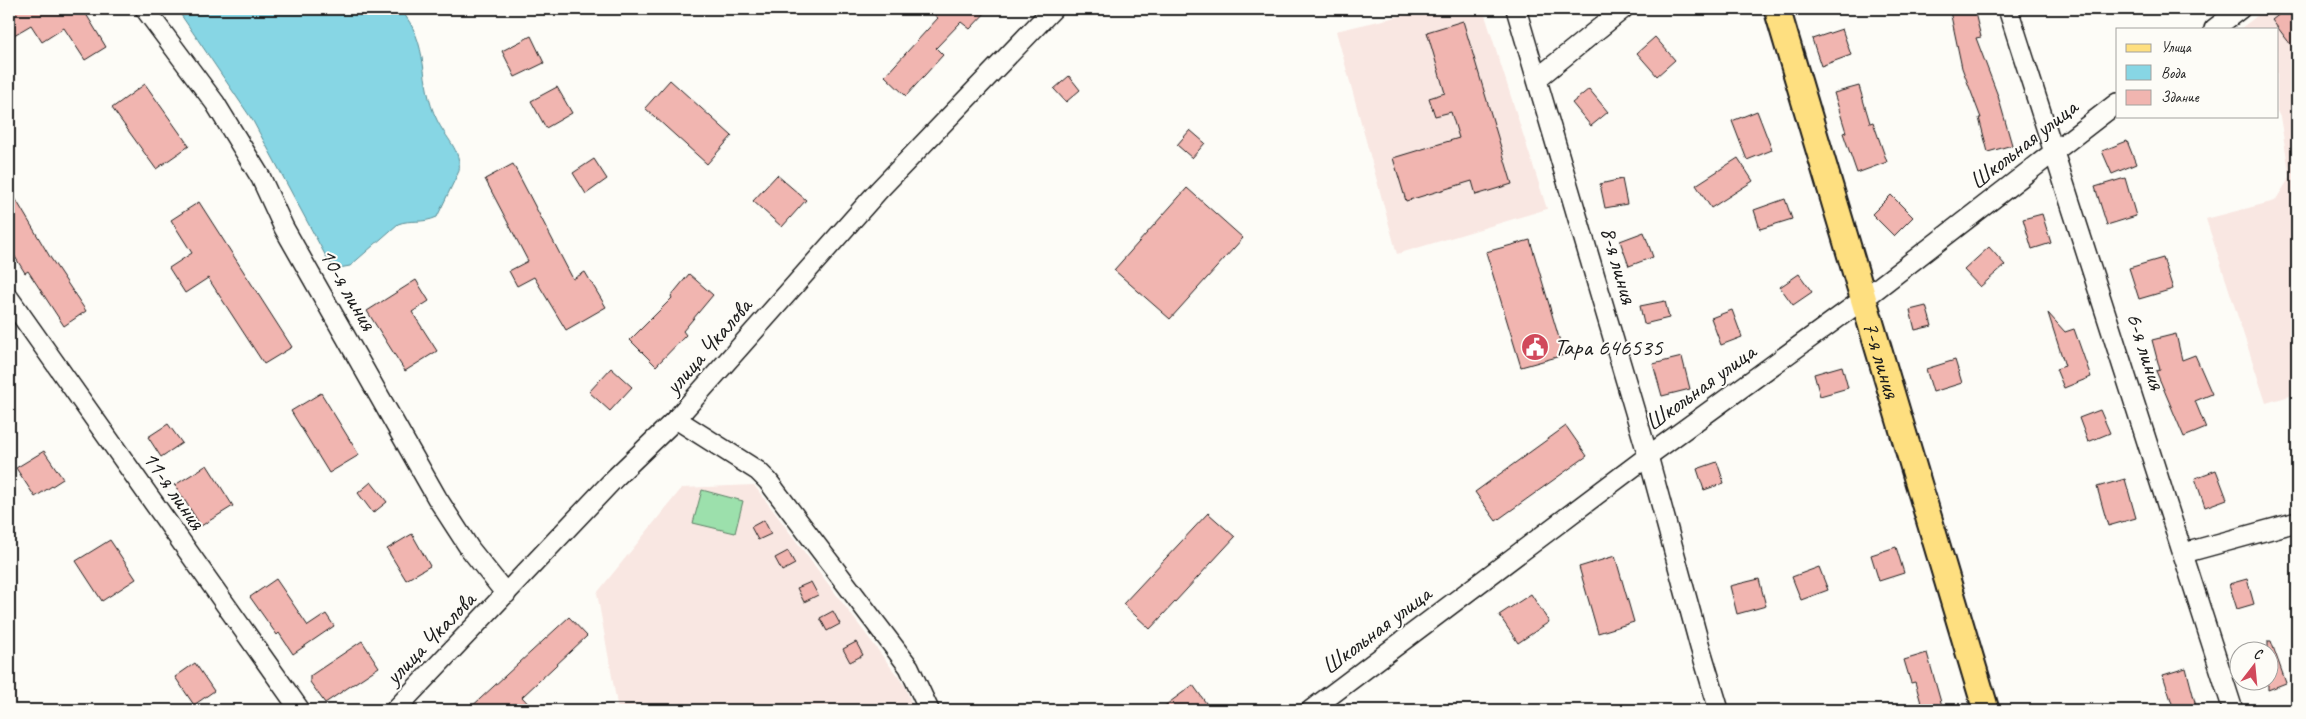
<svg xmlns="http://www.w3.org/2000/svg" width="2306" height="719" font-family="Caveat,sans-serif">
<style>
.built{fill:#f9e7e2}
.green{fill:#9ce0ac;stroke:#5c7e64}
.water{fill:#87d6e4;stroke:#5c8c94}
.building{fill:#f1b5b0;stroke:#1c1c1c}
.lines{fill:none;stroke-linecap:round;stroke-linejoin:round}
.minor-casing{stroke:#1c1c1c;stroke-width:22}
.major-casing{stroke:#1c1c1c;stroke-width:29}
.minor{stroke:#fdfcf7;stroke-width:19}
.major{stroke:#fedf80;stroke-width:25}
.labels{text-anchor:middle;stroke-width:4;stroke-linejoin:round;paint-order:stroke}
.street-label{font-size:24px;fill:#1c1c1c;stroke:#fdfcf7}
.poi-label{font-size:24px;fill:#1c1c1c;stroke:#fdfcf7;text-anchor:start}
</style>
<rect width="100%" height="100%" fill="#fdfcf7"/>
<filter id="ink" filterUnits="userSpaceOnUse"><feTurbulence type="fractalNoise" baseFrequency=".02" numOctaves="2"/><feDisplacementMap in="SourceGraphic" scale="10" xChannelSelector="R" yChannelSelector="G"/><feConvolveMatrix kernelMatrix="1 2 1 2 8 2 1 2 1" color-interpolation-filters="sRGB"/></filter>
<g filter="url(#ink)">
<!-- built -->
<g class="built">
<path d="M1430,9H1483L1547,209L1397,254L1336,31Z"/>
<path d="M2266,9H2297V394L2266,403L2206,219L2275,201L2290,177L2280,117L2277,111V29H2240Z"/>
<path d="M754,485L905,686L914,710H618L597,593L682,488Z"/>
</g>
<!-- green -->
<path class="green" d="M702,490L743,501L735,533L693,523Z"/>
<!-- water -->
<path class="water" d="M177,9H400C431,44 418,82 437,120C445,137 462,151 459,171L437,217C422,224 411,219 398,224L350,266L339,268L329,262L253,121Z"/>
<!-- building -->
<g class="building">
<path d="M20,9H83L106,47L85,60L64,28L42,42L31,25L9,38V16Z"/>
<path d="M928,9H989L970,29L961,22L936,48L943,55L906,96L885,76L938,18Z"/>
<path d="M1961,9H1974L1981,37L1976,38L1998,96L2012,145L1988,152L1979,118H1981L1962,68L1950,11Z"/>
<path d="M2286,9H2297V53L2272,20Z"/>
<path d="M1463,21L1512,184L1476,195L1472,181L1406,201L1393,158L1459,138L1451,112L1435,116L1429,98L1445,93L1427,32Z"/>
<path d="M1842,29L1851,55L1821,66L1812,39Z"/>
<path d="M531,36L544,63L515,77L502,51Z"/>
<path d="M1655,37L1675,60L1657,76L1637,53Z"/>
<path d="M1069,76L1080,90L1066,102L1054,89Z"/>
<path d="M670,80L732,136L707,164L645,108Z"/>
<path d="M145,84L189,146L156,169L112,108Z"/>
<path d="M1859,86L1870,123L1873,122L1887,162L1857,173L1843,133L1846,132L1834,93Z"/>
<path d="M557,87L572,113L546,128L531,101Z"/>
<path d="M1589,89L1608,112L1591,126L1572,103Z"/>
<path d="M1757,111L1772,150L1747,160L1732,121Z"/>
<path d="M1190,130L1205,143L1192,158L1177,145Z"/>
<path d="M2127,141L2136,164L2112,174L2102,151Z"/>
<path d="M1738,158L1753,181L1711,208L1696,185Z"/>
<path d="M594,159L607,179L586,194L573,173Z"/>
<path d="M513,164L573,279L585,272L606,307L566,330L534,277L517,286L509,271L528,261L485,179Z"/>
<path d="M777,175L806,200L782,227L753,201Z"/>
<path d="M2125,178L2136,216L2107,225L2095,187Z"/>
<path d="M1622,179L1627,204L1605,208L1600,184Z"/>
<path d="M9,188L50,257L86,311L64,326L28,271L25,273L9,247Z"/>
<path d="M1187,188L1243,238L1170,319L1114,270Z"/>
<path d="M1891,195L1913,217L1894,236L1872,214Z"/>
<path d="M1785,199L1792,219L1760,229L1754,210Z"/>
<path d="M199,202L292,347L264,364L208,278L185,293L169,268L192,253L171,220Z"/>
<path d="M2042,214L2051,243L2032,249L2023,219Z"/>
<path d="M1644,232L1653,257L1629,266L1620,241Z"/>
<path d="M1530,240L1564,355L1521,367L1486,252Z"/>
<path d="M1989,247L2005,265L1980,287L1964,270Z"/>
<path d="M2163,258L2173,289L2139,299L2129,268Z"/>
<path d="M689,274L713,295L683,331L686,335L656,366L630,340L672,298L671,296Z"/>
<path d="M1799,274L1812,292L1793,305L1780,287Z"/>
<path d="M416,280L429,301L412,312L437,351L405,371L367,311Z"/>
<path d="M1665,301L1669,318L1644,324L1640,306Z"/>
<path d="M1926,306L1932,326L1915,330L1910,310Z"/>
<path d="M1732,310L1742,337L1721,345L1711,318Z"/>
<path d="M2048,313L2065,332L2074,329L2091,377L2064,388L2056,369L2065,366Z"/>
<path d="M2176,334L2182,360L2195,355L2212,394L2195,401L2206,428L2184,437L2156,371L2160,370L2152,340Z"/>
<path d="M1682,357L1690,389L1662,396L1653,364Z"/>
<path d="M1955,360L1962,383L1933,392L1926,369Z"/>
<path d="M1842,366L1848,388L1820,396L1814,374Z"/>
<path d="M611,368L632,387L610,411L589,392Z"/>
<path d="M321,393L359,455L329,473L291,411Z"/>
<path d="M2100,410L2110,433L2088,442L2079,418Z"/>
<path d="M168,424L182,443L161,457L148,437Z"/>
<path d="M1566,426L1587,456L1496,521L1475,492Z"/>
<path d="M44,451L63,479L35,497L16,468Z"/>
<path d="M1717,462L1724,483L1704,490L1697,469Z"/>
<path d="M207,465L233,506L201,526L175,485Z"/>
<path d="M2216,470L2227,499L2205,507L2195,478Z"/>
<path d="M2125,479L2136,518L2108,526L2097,487Z"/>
<path d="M371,482L387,502L373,513L358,493Z"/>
<path d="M1208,513L1235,537L1150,629L1123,604Z"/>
<path d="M764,520L771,534L758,540L751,527Z"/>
<path d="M412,534L430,566L406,580L387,549Z"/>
<path d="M110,540L136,579L102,601L76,561Z"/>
<path d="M1896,547L1904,573L1879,581L1871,555Z"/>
<path d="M788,551L795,564L782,571L775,558Z"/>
<path d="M1615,556L1634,622L1598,633L1579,567Z"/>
<path d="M1819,567L1828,590L1801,600L1792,577Z"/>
<path d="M276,579L308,626L326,614L334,626L293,654L279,633L277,635L250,597Z"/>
<path d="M1759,579L1766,606L1737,614L1730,586Z"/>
<path d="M2247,579L2254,604L2237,609L2229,584Z"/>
<path d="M811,582L818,595L804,602L797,588Z"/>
<path d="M1531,594L1549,622L1518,643L1499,615Z"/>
<path d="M833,611L840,624L827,631L820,618Z"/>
<path d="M569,617L587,636L522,697L534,710H468Z"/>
<path d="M362,641L379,667L325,703L310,682V676Z"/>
<path d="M2268,641H2271L2286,683L2268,690Z"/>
<path d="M856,642L863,655L850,662L843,649Z"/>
<path d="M1927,653L1942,706L1923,710L1915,682L1911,683L1904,660Z"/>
<path d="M195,663L214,691L194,705L175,677Z"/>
<path d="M2186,668L2192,691L2197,710H2174L2163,675Z"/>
<path d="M1193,685L1211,710H1159Z"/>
</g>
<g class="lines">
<!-- minor casing -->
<g class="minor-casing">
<g id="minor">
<path d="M145,9L215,103L261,178L284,228L437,498L470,549L506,594"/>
<path d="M1516,9L1648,456L1700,647L1719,710"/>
<path d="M2008,9L2233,710"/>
<path d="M2214,29L2240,9"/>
<path d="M1538,78L1623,9"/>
<path d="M9,298L300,710"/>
<path d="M676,419L758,471L768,481L909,667L929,710"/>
<path d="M2184,553L2297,522"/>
<path d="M395,710L616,477L676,419L879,190L1053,9"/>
<path d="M1311,710L1648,456L1865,298L2117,103"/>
</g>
</g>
<!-- major casing -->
<g class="major-casing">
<g id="major">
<path id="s1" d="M1777,9L1986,710"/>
</g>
</g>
<!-- minor -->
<use href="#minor" class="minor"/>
<!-- major -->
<use href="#major" class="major"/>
</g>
</g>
<!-- icons -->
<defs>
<g id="civic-disc" transform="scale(1.4375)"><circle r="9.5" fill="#d1495b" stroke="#fdfcf7"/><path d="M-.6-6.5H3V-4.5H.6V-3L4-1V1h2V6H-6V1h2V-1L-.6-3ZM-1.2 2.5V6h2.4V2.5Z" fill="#fff"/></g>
</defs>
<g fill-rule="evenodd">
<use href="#civic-disc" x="1535" y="347"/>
</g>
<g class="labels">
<!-- street labels -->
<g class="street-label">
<text transform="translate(2023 144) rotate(-38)" y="8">Школьная улица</text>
<text transform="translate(1619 265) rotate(74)" y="8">8-я линия</text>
<text transform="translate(348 289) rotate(60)" y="8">10-я линия</text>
<text transform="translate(708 346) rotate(-49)" y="8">улица Чкалова</text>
<text transform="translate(2146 351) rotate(72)" y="8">6-я линия</text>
<text dy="8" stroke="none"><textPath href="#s1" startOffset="366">7-я линия</textPath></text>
<text transform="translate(1700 387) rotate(-36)" y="8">Школьная улица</text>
<text transform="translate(174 490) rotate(55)" y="8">11-я линия</text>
<text transform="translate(1376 630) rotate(-37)" y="8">Школьная улица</text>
<text transform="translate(430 638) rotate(-46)" y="8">улица Чкалова</text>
</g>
<!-- poi labels -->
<g class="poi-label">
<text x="1554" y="355">Тара 646535</text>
</g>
</g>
<!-- margin -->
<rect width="2306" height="719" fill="none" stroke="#fdfcf7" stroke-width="30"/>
<rect x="15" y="15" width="2276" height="689" fill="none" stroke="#1c1c1c" stroke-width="2" filter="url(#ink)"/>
<!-- legend -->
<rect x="2116" y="28" width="162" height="90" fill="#fdfcf7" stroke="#a3a29f"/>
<rect x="2126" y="44" width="25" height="8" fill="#fedf80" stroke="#a3a29f"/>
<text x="2161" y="52" font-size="15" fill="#1c1c1c">Улица</text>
<rect x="2126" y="65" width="25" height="15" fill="#87d6e4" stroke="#a3a29f"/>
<text x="2161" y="78" font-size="15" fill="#1c1c1c">Вода</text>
<rect x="2126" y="90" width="25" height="15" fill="#f1b5b0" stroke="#a3a29f"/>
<text x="2161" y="102" font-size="15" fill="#1c1c1c">Здание</text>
<!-- north arrow -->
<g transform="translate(2254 666) rotate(16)"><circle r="24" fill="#fdfcf7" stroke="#a3a29f"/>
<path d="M0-4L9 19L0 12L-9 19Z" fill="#d1495b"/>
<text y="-8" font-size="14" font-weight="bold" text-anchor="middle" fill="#1c1c1c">С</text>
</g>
</svg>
